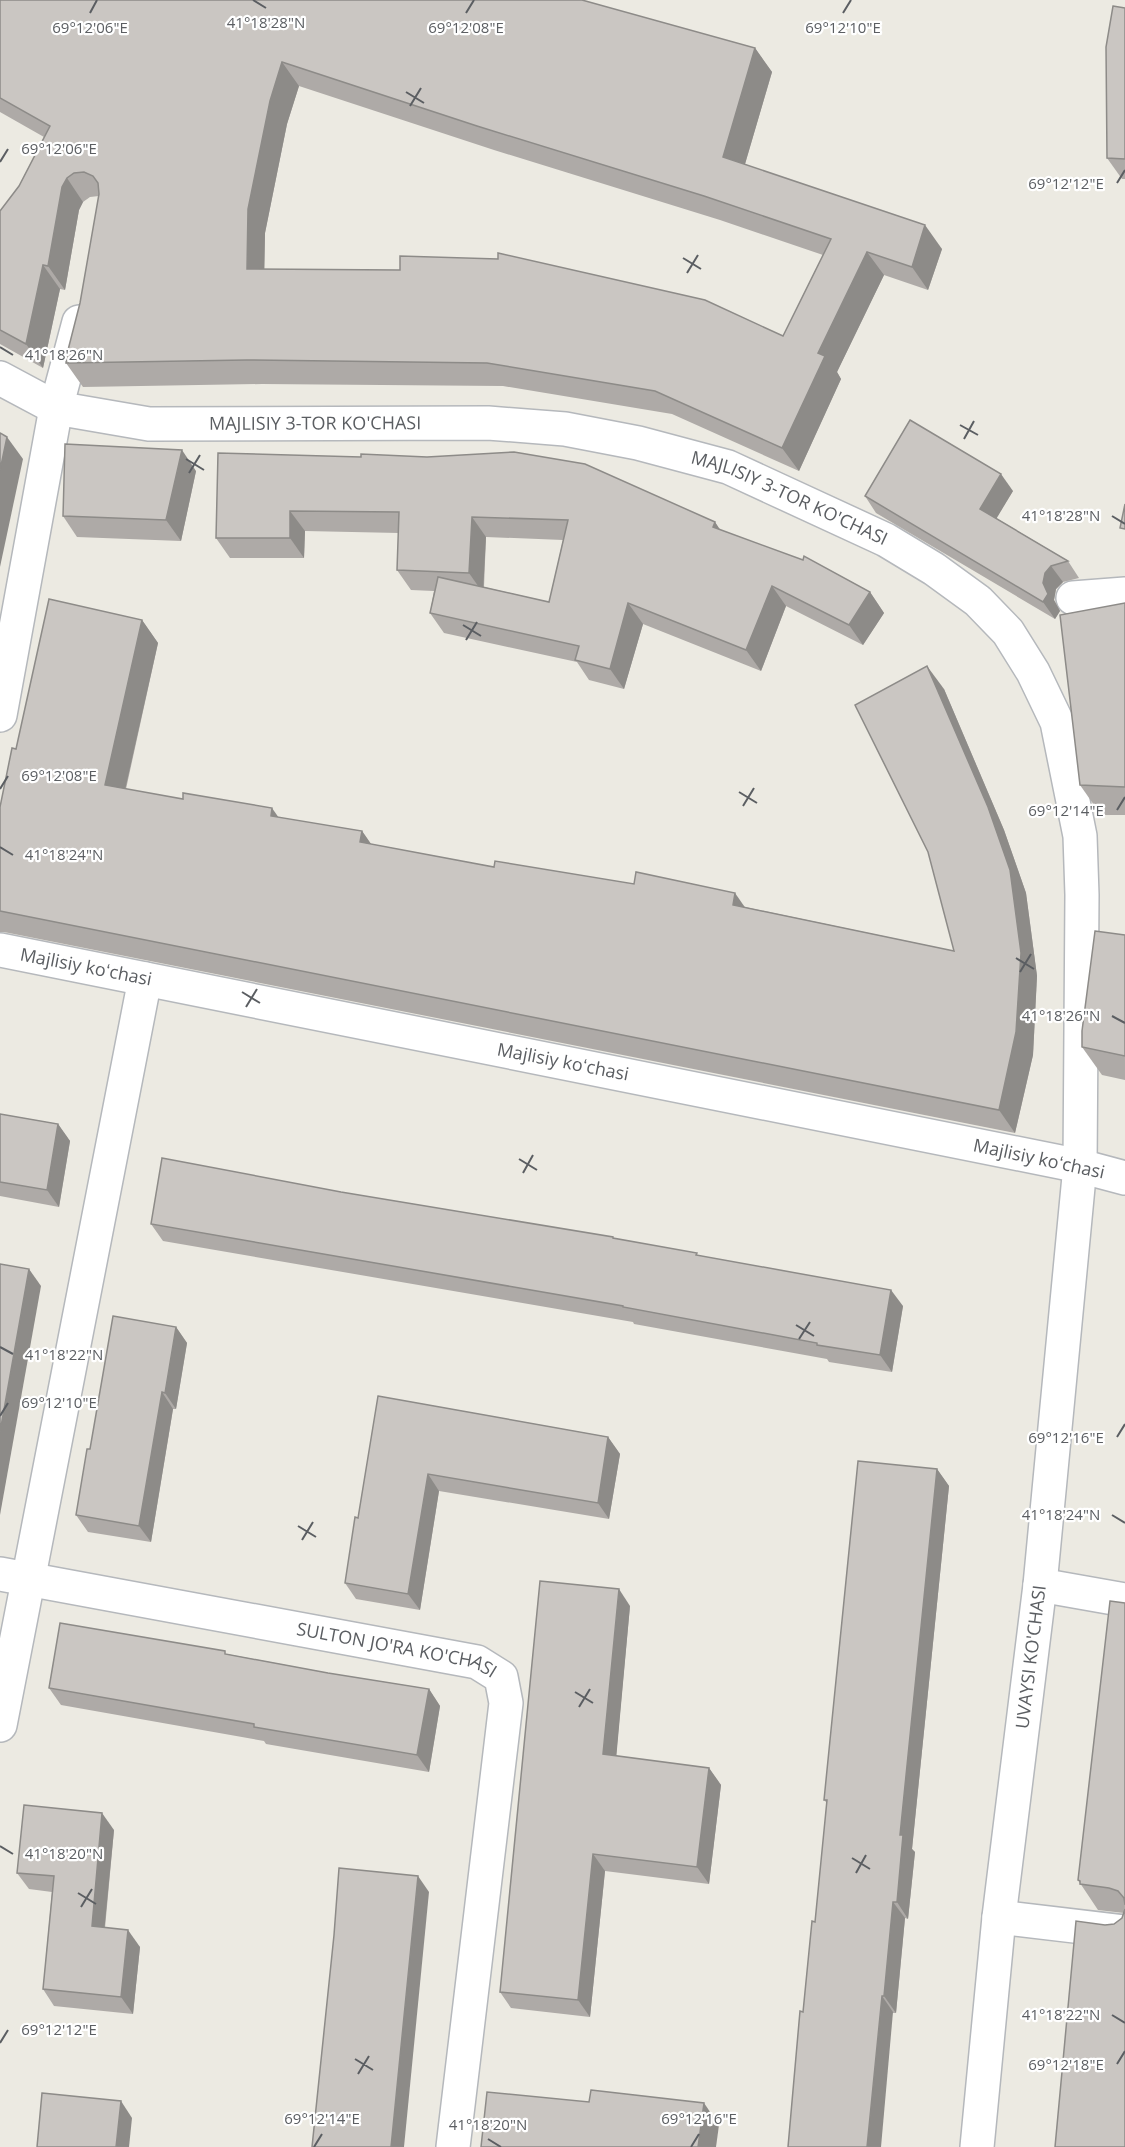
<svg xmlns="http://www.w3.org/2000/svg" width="1125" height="2147" font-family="'Open Sans',sans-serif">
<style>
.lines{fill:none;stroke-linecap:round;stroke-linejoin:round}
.minor-casing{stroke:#b5b8bc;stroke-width:36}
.minor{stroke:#fff;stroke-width:33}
.wall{fill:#aeaaa7;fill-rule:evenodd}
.shaded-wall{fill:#8d8b88}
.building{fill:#cac6c2;stroke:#8d8b88;stroke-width:1.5;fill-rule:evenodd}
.ticks{fill:none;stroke:#5b5e62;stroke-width:2}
.labels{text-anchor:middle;stroke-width:4.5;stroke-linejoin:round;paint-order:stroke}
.street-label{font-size:18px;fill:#5b5e62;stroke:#fff}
.ticks-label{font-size:15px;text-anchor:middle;fill:#5b5e62;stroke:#fff;stroke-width:4.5;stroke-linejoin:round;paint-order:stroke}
</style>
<rect width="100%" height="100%" fill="#eceae2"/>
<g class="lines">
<!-- minor casing -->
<g class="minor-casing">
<g id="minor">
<path id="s1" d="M0,378L56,408L149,424L488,423L565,429L638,443L728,467L886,540L934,569L978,601L1008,632L1033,672L1057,722L1080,836L1082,895L1080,1166L1040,1585L999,1917L977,2147"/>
<path d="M1073,598L1125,594"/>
<path d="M0,715L56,408L79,322"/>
<path d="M0,950L1080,1166L1125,1178"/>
<path id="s2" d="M0,1574L477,1662L501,1677L506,1703L453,2147"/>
<path d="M1040,1585L1125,1600"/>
<path d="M0,1725L145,979"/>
<path d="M999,1917L1125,1932"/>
</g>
</g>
<!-- minor -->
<use href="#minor" class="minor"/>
</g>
<!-- wall -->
<g class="wall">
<path d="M0,0L755,48L772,72L745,164L942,249L928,290L884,275L837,372L841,379L799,471L672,414L503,386L262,384L83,387L66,363L80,303L99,196L90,197L83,202L79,210L65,290L60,289L43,368L0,344V211L19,186L44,137L0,112ZM299,86L494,150L720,220L823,255L783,336L264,269L265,233L287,124Z"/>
<path d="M1125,8V179H1122L1107,158Z"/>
<path d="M218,453L715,522L719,529L870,592L884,613L863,645L786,606L761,671L643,624L624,689L589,680L577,662L444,633L430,613L434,591L411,590L397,570L399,533L305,531L304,558H230L216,538ZM486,537L563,540L549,602L484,587Z"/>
<path d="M196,471L181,541L77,537L63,516Z"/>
<path d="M1013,491L996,518L1068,561L1079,578L1063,582L1056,589L1054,600L1060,611L1055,619L876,513L865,496Z"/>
<path d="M1125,603V815H1101L1080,785Z"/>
<path d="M142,620L158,643L126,789L279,818L362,831L371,844L494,867L745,907L954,951L944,689L1004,830L1026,893L1037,976L1033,1055L1015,1133L4,932H0V807L16,749Z"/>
<path d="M1125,935V1080L1102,1075L1082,1047Z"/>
<path d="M0,1114L58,1124L70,1141L59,1207L0,1196Z"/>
<path d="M151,1224L614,1239L698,1255L903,1306L892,1372L829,1362L827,1359L634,1324L633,1322L163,1241Z"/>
<path d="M176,1327L187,1343L176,1409H173L151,1542L88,1532L76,1515L90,1449Z"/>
<path d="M378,1396L608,1437L620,1454L609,1519L439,1491L420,1610L356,1599L345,1583L358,1518Z"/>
<path d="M937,1469L949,1486L912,1849L915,1852L908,1919L905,1918L896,2013L803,2012L815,1922L827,1803L824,1800Z"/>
<path d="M1125,1603V2147L1105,1925L1114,1924L1122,1918L1124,1913L1098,1910L1078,1880Z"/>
<path d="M630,1606L616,1756L709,1768L721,1785L709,1884L605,1871L590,2017L511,2008L500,1992Z"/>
<path d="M227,1654L328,1673L429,1689L440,1706L429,1772L266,1744L264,1741L61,1705L49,1688Z"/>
<path d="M114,1830L105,1928L140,1947L133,2014L54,2006L43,1989L52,1892L29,1889L17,1873Z"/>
</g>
<!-- shaded-wall -->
<g class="shaded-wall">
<path d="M755,48L772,72L740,181L723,157Z"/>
<path d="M282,62L299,86L287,124L265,233L264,293L247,269L248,209L270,101Z"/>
<path d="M67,178L83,202L79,210L65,290L48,266L62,187Z"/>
<path d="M925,225L942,249L928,290L912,267Z"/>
<path d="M867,252L884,275L837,372L841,379L799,471L782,448L818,353Z"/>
<path d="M43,265L60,289L43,368L26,344Z"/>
<path d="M7,437L23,459L0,567V470Z"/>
<path d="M182,450L196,471L181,541L166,520Z"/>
<path d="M1001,474L1013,491L992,526L980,509Z"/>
<path d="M290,511L305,531L304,558L290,538Z"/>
<path d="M472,517L486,537L483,593L469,573Z"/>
<path d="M715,522L729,543L713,527Z"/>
<path d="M1051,566L1063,582L1056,589L1054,600L1060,611L1055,619L1043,602V583L1045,573Z"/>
<path d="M772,586L786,606L761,671L746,650Z"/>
<path d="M870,592L884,613L863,645L849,625Z"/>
<path d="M628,603L643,624L624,689L610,669Z"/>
<path d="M142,620L158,643L121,808L105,785Z"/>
<path d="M927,666L944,689L1004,830L1026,893L1037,976L1033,1055L1015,1133L999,1110Z"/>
<path d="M272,808L288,831L271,816Z"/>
<path d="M362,831L378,854L360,842Z"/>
<path d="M735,893L751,916L733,905Z"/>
<path d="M58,1124L70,1141L59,1207L47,1190Z"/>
<path d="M29,1269L41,1286L0,1515V1432Z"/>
<path d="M891,1290L903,1306L892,1372L880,1355Z"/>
<path d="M176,1327L187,1343L176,1409L165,1393Z"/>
<path d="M162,1392L173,1409L151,1542L139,1526Z"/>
<path d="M608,1437L620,1454L609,1519L598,1503Z"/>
<path d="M937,1469L949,1486L912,1849L915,1852L908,1919L897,1902L900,1835Z"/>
<path d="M428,1474L439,1491L420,1610L408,1594Z"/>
<path d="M619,1589L630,1606L615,1771L603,1754Z"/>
<path d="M429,1689L440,1706L429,1772L417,1755Z"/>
<path d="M709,1768L721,1785L709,1884L697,1867Z"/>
<path d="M102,1813L114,1830L103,1943L92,1926Z"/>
<path d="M593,1854L605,1871L590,2017L578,2000Z"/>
<path d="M418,1876L429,1892L404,2147H391Z"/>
<path d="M893,1902L905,1918L896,2013L884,1996Z"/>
<path d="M128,1930L140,1947L133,2014L121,1997Z"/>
<path d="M882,1996L893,2012L881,2147H867Z"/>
<path d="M121,2101L132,2118L129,2147H116Z"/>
<path d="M704,2103L719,2125L716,2147H698Z"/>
</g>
<!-- building -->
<g class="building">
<path d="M0,0H582L755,48L723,157L925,225L912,267L867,252L818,353L825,356L782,448L655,391L487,363L246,360L66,363L67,354L80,303L99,194L98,183L93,176L84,172L74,173L67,178L62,187L48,266L43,265L26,344L0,330V211L19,186L50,126L0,98ZM282,62L477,126L704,196L831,239L783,336L705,300L498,253V259L400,256V270L247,269L248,209L270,101Z"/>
<path d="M1113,6L1125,8V159L1107,158L1106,47Z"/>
<path d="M910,420L1001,474L980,509L1068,561L1051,566L1045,573L1043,583L1048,594L1043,602L865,496Z"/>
<path d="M0,433L7,437L0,470Z"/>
<path d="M65,444L182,450L166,520L63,516Z"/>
<path d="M514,452L585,464L715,522L713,527L803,560L804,556L870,592L849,625L772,586L746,650L628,603L610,669L575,660L579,646L430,613L438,577L549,602L568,520L472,517L469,573L397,570L399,512L290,511V538H216L218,453L361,457V454L427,457Z"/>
<path d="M1125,504V529L1120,528Z"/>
<path d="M49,599L142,620L105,785L183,799V793L272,808L271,816L362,831L360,842L494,867L495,861L634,884L636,872L735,893L733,905L954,951L928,852L855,705L927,666L988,807L1010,870L1021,953L1016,1032L999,1110L0,911V807L12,748L16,749Z"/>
<path d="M1125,603V787L1080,785L1060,615Z"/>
<path d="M1095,931L1125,935V1056L1082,1047V1031Z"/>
<path d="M0,1114L58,1124L47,1190L0,1182Z"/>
<path d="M162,1158L341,1192L613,1237V1238L697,1253L696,1255L891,1290L880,1355L817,1345V1343L623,1307V1306L151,1224Z"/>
<path d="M0,1264L29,1269L0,1432Z"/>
<path d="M113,1316L176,1327L165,1393L162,1392L139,1526L76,1515L87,1449H90Z"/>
<path d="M378,1396L608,1437L598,1503L428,1474L408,1594L345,1583L355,1517L358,1518Z"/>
<path d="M858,1461L937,1469L900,1835H903L897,1902H893L884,1996H882L867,2147H788L800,2011L803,2012L812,1921L815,1922L827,1800H824Z"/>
<path d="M540,1581L619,1589L603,1754L709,1768L697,1867L593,1854L578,2000L500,1992Z"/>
<path d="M1110,1601L1125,1603V1905L1124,1898L1118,1891L1109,1888L1080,1884V1881L1078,1880Z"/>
<path d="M60,1623L225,1651V1654L328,1673L429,1689L417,1755L254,1727V1724L49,1688Z"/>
<path d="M24,1805L102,1813L92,1926L128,1930L121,1997L43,1989L54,1876L17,1873Z"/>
<path d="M339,1868L418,1876L391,2147H312L334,1935Z"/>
<path d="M1125,1909V2147H1055L1076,1921L1105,1925L1114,1924L1122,1918Z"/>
<path d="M591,2090L704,2103L698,2147H481L487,2092L589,2102Z"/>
<path d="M42,2093L121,2101L116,2147H37Z"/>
</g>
<!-- ticks -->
<path class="ticks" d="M253,0L266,8M90,13L97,0M466,13L474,0M843,13L851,0M406,92L424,103M410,106L421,88M0,162L8,149M1117,183L1125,170M683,258L701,269M687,273L698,255M0,347L13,355M960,425L978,435M964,439L974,421M186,459L204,470M189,473L200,455M1112,516L1125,524M463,625L481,636M466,640L477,622M0,789L8,776M739,792L757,803M743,806L754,788M1117,810L1125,797M0,847L13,855M1016,958L1034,969M1020,972L1031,954M242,992L260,1003M246,1007L257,989M1112,1016L1125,1023M519,1159L537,1170M523,1173L533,1155M796,1325L814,1336M799,1339L810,1322M0,1347L13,1354M0,1416L8,1403M1117,1437L1125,1424M1112,1515L1125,1523M298,1526L316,1537M302,1540L313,1522M575,1692L593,1703M579,1707L590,1689M0,1846L13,1854M852,1858L870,1869M856,1873L866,1855M78,1893L96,1904M81,1907L92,1889M1112,2015L1125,2023M0,2043L8,2030M355,2059L373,2070M1117,2064L1125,2051M358,2074L369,2056M488,2139L501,2147M314,2147L322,2134M691,2147L699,2134"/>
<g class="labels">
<!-- street labels -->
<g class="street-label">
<text dy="6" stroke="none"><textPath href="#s1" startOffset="324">MAJLISIY 3-TOR KO'CHASI</textPath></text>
<text dy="6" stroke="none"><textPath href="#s1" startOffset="810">MAJLISIY 3-TOR KO'CHASI</textPath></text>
<text transform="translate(86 967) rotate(11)" y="6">Majlisiy koʻchasi</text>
<text transform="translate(563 1062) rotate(11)" y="6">Majlisiy koʻchasi</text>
<text transform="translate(1039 1159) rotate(12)" y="6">Majlisiy koʻchasi</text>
<text dy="6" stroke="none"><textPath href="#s2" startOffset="404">SULTON JO'RA KO'CHASI</textPath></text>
<text transform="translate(1031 1657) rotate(-83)" y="6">UVAYSI KO'CHASI</text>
</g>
</g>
<g class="ticks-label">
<text x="266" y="28">41°18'28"N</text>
<text x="90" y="33">69°12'06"E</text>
<text x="466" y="33">69°12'08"E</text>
<text x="843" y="33">69°12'10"E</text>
<text x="59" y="154">69°12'06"E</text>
<text x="1066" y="189">69°12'12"E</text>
<text x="64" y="360">41°18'26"N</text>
<text x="1061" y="521">41°18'28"N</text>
<text x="59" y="781">69°12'08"E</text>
<text x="1066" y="816">69°12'14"E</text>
<text x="64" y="860">41°18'24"N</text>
<text x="1061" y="1021">41°18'26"N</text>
<text x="64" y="1360">41°18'22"N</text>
<text x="59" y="1408">69°12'10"E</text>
<text x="1066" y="1443">69°12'16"E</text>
<text x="1061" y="1520">41°18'24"N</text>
<text x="64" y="1859">41°18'20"N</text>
<text x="1061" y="2020">41°18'22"N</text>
<text x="59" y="2035">69°12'12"E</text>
<text x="1066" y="2070">69°12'18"E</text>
<text x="322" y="2124">69°12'14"E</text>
<text x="699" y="2124">69°12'16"E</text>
<text x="488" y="2130">41°18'20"N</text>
</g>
</svg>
